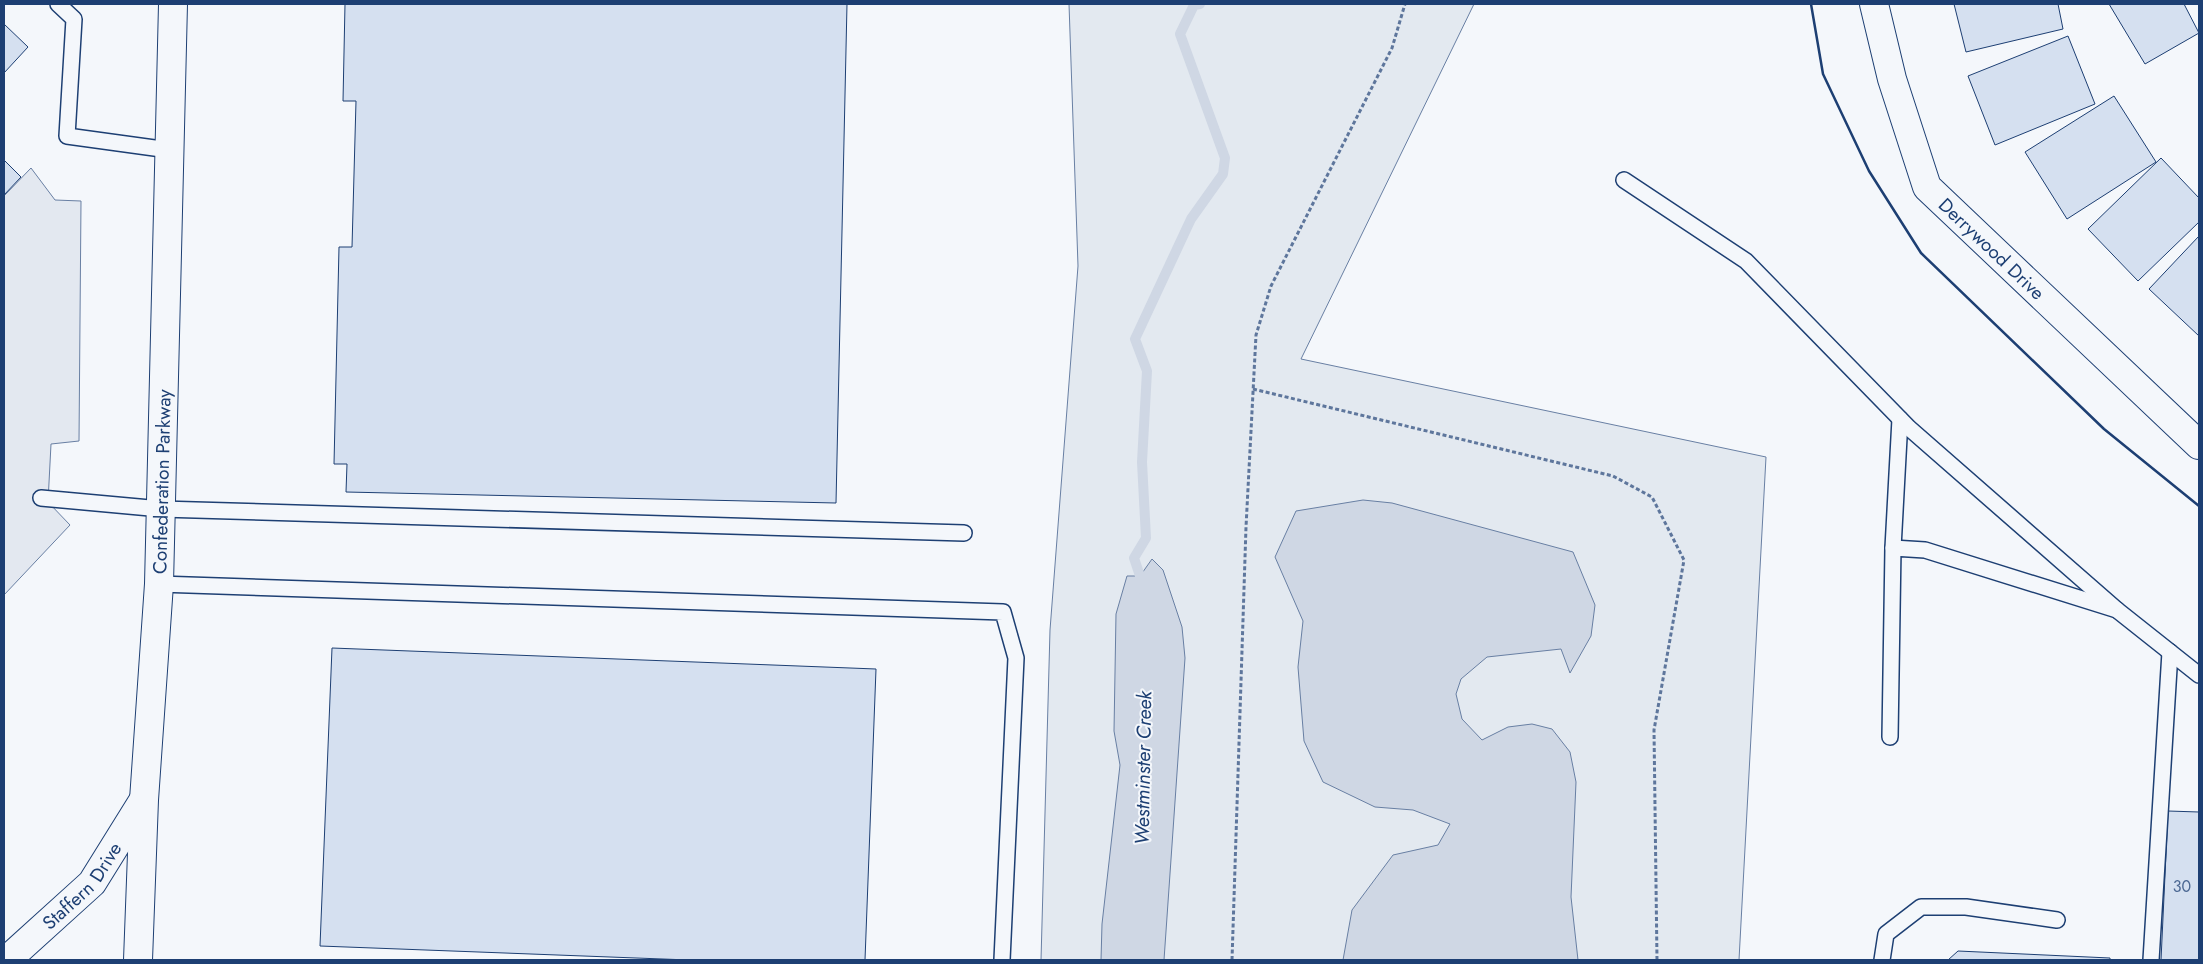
<svg xmlns="http://www.w3.org/2000/svg" width="2203" height="964" font-family="Jost,sans-serif">
<style>
.green{fill:#e3e9f0;stroke:#687fa3}
.parking{fill:#e3e8f0;stroke:#687fa3}
.water{fill:#cfd7e4;stroke:#687fa3}
.lines{fill:none;stroke-linecap:round;stroke-linejoin:round}
.stream{stroke:#cfd7e4;stroke-width:10}
.building{fill:#d5e0f0;stroke:#1d3f73}
.lane-casing{stroke:#1d3f73;stroke-width:18}
.street-casing{stroke:#1d3f73;stroke-width:30}
.secondary-casing{stroke:#1d3f73;stroke-width:30}
.path{stroke:#5e769c;stroke-width:3;stroke-dasharray:4 2.5;stroke-linecap:butt}
.lane{stroke:#f4f7fb;stroke-width:15}
.street{stroke:#f4f7fb;stroke-width:28}
.secondary{stroke:#f4f7fb;stroke-width:28}
.wall{stroke:#1d3f73;stroke-width:2.5}
.labels{text-anchor:middle;stroke-width:4;stroke-linejoin:round;paint-order:stroke}
.number-label{font-size:16px;fill:#4b6792}
.street-label{font-size:19px;fill:#1d3f73;stroke:#f4f7fb}
.water-label{font-size:20px;font-style:italic;fill:#1d3f73;stroke:#f4f7fb}
</style>
<rect width="100%" height="100%" fill="#f4f7fb"/>
<!-- green -->
<path class="green" d="M1069,4H1474L1301,359L1766,457L1739,960H1041L1050,630L1078,266Z"/>
<!-- parking -->
<path class="parking" d="M31,168L55,200L81,201L79,441L51,444L48,502L70,525L4,595V196Z"/>
<!-- water -->
<g class="water">
<path d="M1363,500L1392,503L1573,552L1595,605L1591,636L1570,673L1561,649L1487,657L1461,679L1456,694L1462,719L1482,740L1508,727L1532,724L1552,729L1570,752L1576,782L1571,897L1578,960H1343L1352,910L1393,855L1438,845L1450,824L1413,810L1375,807L1323,782L1304,741L1298,667L1303,621L1275,557L1296,511Z"/>
<path d="M1152,559L1163,570L1182,627L1185,658L1164,960H1101L1102,924L1120,765L1114,731L1116,614L1127,576H1140Z"/>
</g>
<g class="lines">
<!-- stream -->
<path class="stream" d="M1140,589V576L1134,558L1146,538L1142,462L1147,371L1135,339L1191,219L1223,174L1225,158L1180,34L1194,5L1200,4"/>
</g>
<!-- building -->
<g class="building">
<path d="M345,4H847L836,503L346,492L347,464H334L339,247H352L356,101H343Z"/>
<path d="M1954,4H2058L2063,29L1966,52Z"/>
<path d="M2109,4H2184L2199,33L2145,64Z"/>
<path d="M4,24L28,47L4,73Z"/>
<path d="M2068,36L2095,104L1995,145L1968,76Z"/>
<path d="M2114,96L2156,162L2067,219L2025,152Z"/>
<path d="M2161,158L2199,198V222L2138,281L2088,229Z"/>
<path d="M4,160L21,177L4,195Z"/>
<path d="M2199,236V336L2149,289Z"/>
<path d="M332,648L876,669L865,960H689L320,946Z"/>
<path d="M2168,811L2199,812V960H2161Z"/>
<path d="M1958,951L2110,958V960H1948Z"/>
</g>
<g class="lines">
<!-- lane casing -->
<g class="lane-casing">
<g id="lane">
<path d="M58,4L74,19L67,136L169,150"/>
<path d="M1624,180L1746,261L1909,428L2117,610"/>
<path d="M41,498L161,509L964,533"/>
<path d="M1893,548L1900,419"/>
<path d="M159,584L1003,612L1016,658L1002,960"/>
<path d="M1890,737L1893,548L1925,550L2117,610L2199,675"/>
<path d="M1882,960L1886,934L1921,907H1966L2057,920"/>
<path d="M2151,960L2170,652"/>
</g>
</g>
<!-- street casing -->
<g class="street-casing">
<g id="street">
<path id="s1" d="M1874,4L1892,79L1927,187L2199,445"/>
</g>
</g>
<!-- secondary casing -->
<g class="secondary-casing">
<g id="secondary">
<path id="s2" d="M7,960L92,883L143,801"/>
<path id="s3" d="M138,960L144,800L159,584L173,4"/>
</g>
</g>
<!-- path -->
<g class="path">
<path d="M1253,389L1613,476L1652,497L1684,560L1654,730L1657,960"/>
<path d="M1232,960L1246,527L1256,335L1271,286L1392,48L1405,4"/>
</g>
<!-- lane -->
<use href="#lane" class="lane"/>
<!-- street -->
<use href="#street" class="street"/>
<!-- secondary -->
<use href="#secondary" class="secondary"/>
<!-- wall -->
<path class="wall" d="M1811,4L1823,74L1869,171L1921,253L2104,429L2199,506"/>
</g>
<g class="labels">
<!-- number labels -->
<g class="number-label">
<text x="2182" y="892">30</text>
</g>
<!-- street labels -->
<g class="street-label">
<text dy="7" stroke="none"><textPath href="#s1" startOffset="280">Derrywood Drive</textPath></text>
<text dy="7" stroke="none"><textPath href="#s3" startOffset="479">Confederation Parkway</textPath></text>
<text dy="7" stroke="none"><textPath href="#s2" startOffset="106">Staffern Drive</textPath></text>
</g>
<!-- water labels -->
<g class="water-label">
<text transform="translate(1143 768) rotate(-89)" y="7">Westminster Creek</text>
</g>
</g>
<!-- border -->
<rect width="2203" height="964" fill="none" stroke="#1d3f73" stroke-width="10"/>
</svg>
